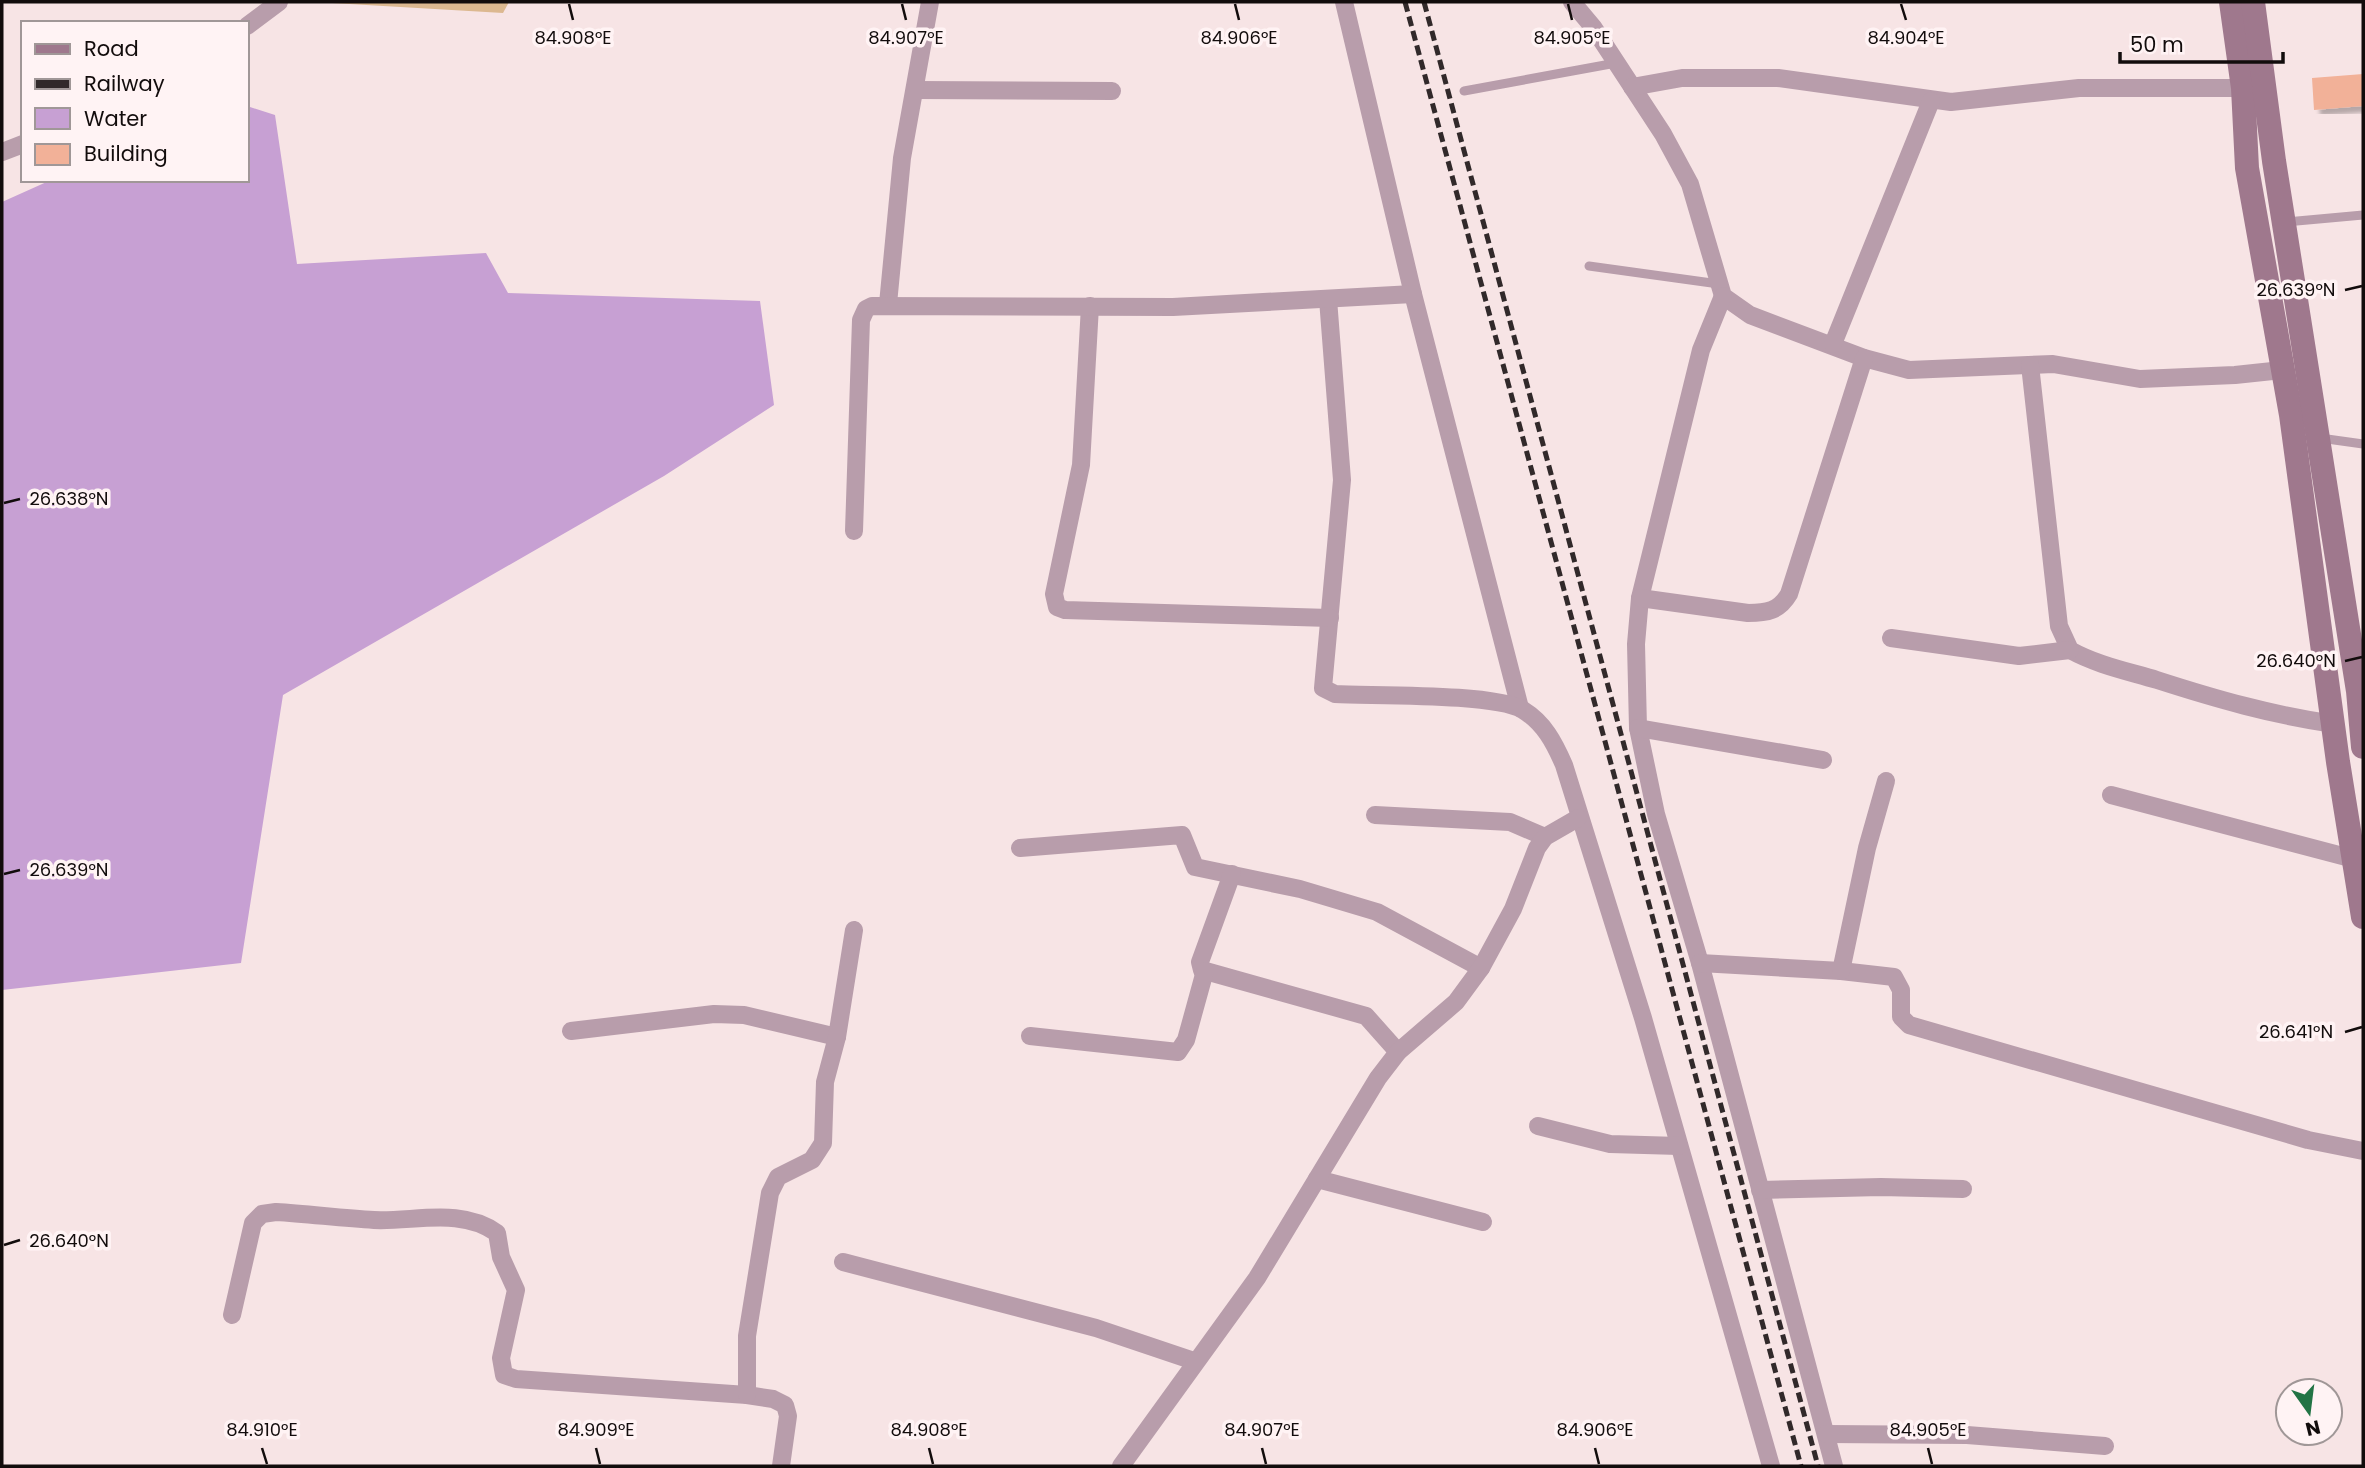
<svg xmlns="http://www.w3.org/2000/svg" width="2365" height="1468" font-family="Poppins,sans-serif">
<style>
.green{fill:#dcb890}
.water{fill:#c7a0d3}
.building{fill:#f2b198;filter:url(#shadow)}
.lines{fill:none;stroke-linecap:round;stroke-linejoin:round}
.lane{stroke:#b89dab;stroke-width:9}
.street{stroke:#b89dab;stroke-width:18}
.secondary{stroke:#9f788d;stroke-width:24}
.rail{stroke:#31292a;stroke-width:5;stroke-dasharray:10 5;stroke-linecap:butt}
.ticks{fill:none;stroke:#120c0c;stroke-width:2.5}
.ticks-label{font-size:18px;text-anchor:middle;fill:#120c0c;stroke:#fff3f4;stroke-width:7;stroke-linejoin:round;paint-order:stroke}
</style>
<defs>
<filter id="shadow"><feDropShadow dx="6" dy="6" stdDeviation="2" flood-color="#0004"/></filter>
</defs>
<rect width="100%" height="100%" fill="#f7e4e5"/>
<!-- green -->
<path class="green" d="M315,2H509L503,13Z"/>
<!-- water -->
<path class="water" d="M247,106L275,115L297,264L486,253L508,293L760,301L774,405L664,476L283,695L241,963L2,990V202L51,180H247Z"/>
<!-- building -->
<path class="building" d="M2363,74V106L2314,110L2312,78Z"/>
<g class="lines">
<!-- lane -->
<g class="lane">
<path d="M1464,91L1616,63"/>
<path d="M2285,222L2363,215"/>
<path d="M1589,266L1719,284"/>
<path d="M2320,438L2363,444"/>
</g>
<!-- street -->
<g class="street">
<path d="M1344,2L1413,294L1520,708"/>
<path d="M1572,2L1593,27L1663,134L1690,184L1723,296L1750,315L1864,358L1909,370L2053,364L2140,379L2235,375L2282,370"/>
<path d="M247,26L279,2"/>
<path d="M1632,87L1682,78H1778L1951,102L2079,88H2243"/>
<path d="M915,90L1112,91"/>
<path d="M2,152L23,144"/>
<path d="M1723,296L1701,350L1640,598L1636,644L1638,728L1656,814L1700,963L1834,1466"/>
<path d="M1328,299L1342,480L1323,688L1335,694C1373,696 1495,693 1523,710C1544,723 1554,742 1564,765L1643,1018L1771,1466"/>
<path d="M888,304L902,158L930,2"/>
<path d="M1090,306L1081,465L1054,594L1057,607L1065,610L1330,618"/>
<path d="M1833,344L1931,101"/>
<path d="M2030,365L2059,626L2070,650C2097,665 2127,671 2157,680C2216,699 2272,715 2334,724"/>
<path d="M854,531L861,320L866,309L872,306L1173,307L1413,294"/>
<path d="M1640,598L1748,613C1767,613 1779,611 1789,594L1864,358"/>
<path d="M1891,638L2019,656L2070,650"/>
<path d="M1638,728L1823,760"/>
<path d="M2111,795L2354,859"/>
<path d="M1375,815L1510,822L1545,837"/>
<path d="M1020,848L1182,835L1195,867L1300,889L1377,912L1481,968"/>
<path d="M1232,874L1200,962L1202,970L1366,1016L1398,1052"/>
<path d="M1700,963L1841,971L1894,977L1901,990V1017L1909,1025L2308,1140L2363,1151"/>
<path d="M1841,971L1867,848L1886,781"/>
<path d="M571,1031L714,1014L744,1015L837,1037"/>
<path d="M1030,1036L1178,1052L1186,1040L1205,971"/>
<path d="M1538,1126L1610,1144L1679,1146"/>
<path d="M1317,1179L1483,1222"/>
<path d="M1760,1190L1881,1187L1963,1189"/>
<path d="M843,1262L1096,1328L1194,1361"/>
<path d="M232,1315L253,1223L262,1214L276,1212C308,1214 341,1218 374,1220C414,1222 461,1207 497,1233L501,1257L516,1290L501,1358L504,1375L516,1379L747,1395L773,1399L785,1405L788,1416L781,1466"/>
<path d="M747,1395V1336L770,1193L778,1177L812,1160L823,1143L825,1082L837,1037L854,930"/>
<path d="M1826,1434L1967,1435L2105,1446"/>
<path d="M1121,1466L1257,1278L1378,1078L1398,1052L1456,1002L1481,968L1513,909L1537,848L1545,837L1578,818"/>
</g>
<!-- secondary -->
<g class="secondary">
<path d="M2231,2L2243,88L2247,168L2291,415L2338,762L2363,917"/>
<path d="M2253,2L2274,161L2358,691L2363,747"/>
</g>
<!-- rail -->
<g class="rail">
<path d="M1405,2L1801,1466"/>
<path d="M1424,2L1818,1466"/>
</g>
</g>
<!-- ticks -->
<path class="ticks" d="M569,4L573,20M902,4L906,20M1235,4L1239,20M1568,4L1572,20M1901,4L1906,20M2345,290L2362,286M4,503L20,499M2345,661L2362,657M4,874L20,870M2345,1032L2362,1027M4,1245L20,1240M262,1448L267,1464M596,1448L600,1464M929,1448L933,1464M1262,1448L1266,1464M1595,1448L1599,1464M1928,1448L1932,1464"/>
<g class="ticks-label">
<text x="573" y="44">84.908°E</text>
<text x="906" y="44">84.907°E</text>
<text x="1239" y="44">84.906°E</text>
<text x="1572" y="44">84.905°E</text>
<text x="1906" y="44">84.904°E</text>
<text x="2296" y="296">26.639°N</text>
<text x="69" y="505">26.638°N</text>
<text x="2296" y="667">26.640°N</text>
<text x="69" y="876">26.639°N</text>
<text x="2296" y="1038">26.641°N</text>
<text x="69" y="1247">26.640°N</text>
<text x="262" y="1436">84.910°E</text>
<text x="596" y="1436">84.909°E</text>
<text x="929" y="1436">84.908°E</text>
<text x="1262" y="1436">84.907°E</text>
<text x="1595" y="1436">84.906°E</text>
<text x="1928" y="1436">84.905°E</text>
</g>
<!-- border -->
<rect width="2365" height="1468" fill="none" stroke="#120c0c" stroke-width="7"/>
<!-- legend -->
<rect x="21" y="21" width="228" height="161" fill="#fff3f4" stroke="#a09797" stroke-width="2"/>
<rect x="35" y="44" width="35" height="10" fill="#9f788d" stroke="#a09797" stroke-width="2"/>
<text x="84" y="56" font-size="21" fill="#120c0c">Road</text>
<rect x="35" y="79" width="35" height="10" fill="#31292a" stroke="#a09797" stroke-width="2"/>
<text x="84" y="91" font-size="21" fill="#120c0c">Railway</text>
<rect x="35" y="108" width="35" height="21" fill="#c7a0d3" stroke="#a09797" stroke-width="2"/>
<text x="84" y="126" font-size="21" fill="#120c0c">Water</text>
<rect x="35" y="144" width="35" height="21" fill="#f2b198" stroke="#a09797" stroke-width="2"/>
<text x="84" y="161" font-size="21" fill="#120c0c">Building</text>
<!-- north arrow -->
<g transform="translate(2309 1412) rotate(166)"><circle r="33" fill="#fff3f4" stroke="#a09797" stroke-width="2"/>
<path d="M0-5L12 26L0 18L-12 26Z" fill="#227445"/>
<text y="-10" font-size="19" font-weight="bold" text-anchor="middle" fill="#120c0c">N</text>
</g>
<!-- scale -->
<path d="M2120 52v10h163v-10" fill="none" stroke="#120c0c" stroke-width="3.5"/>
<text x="2130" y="52" font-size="21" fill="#120c0c" stroke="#fff3f4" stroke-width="5" paint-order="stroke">50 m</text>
</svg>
